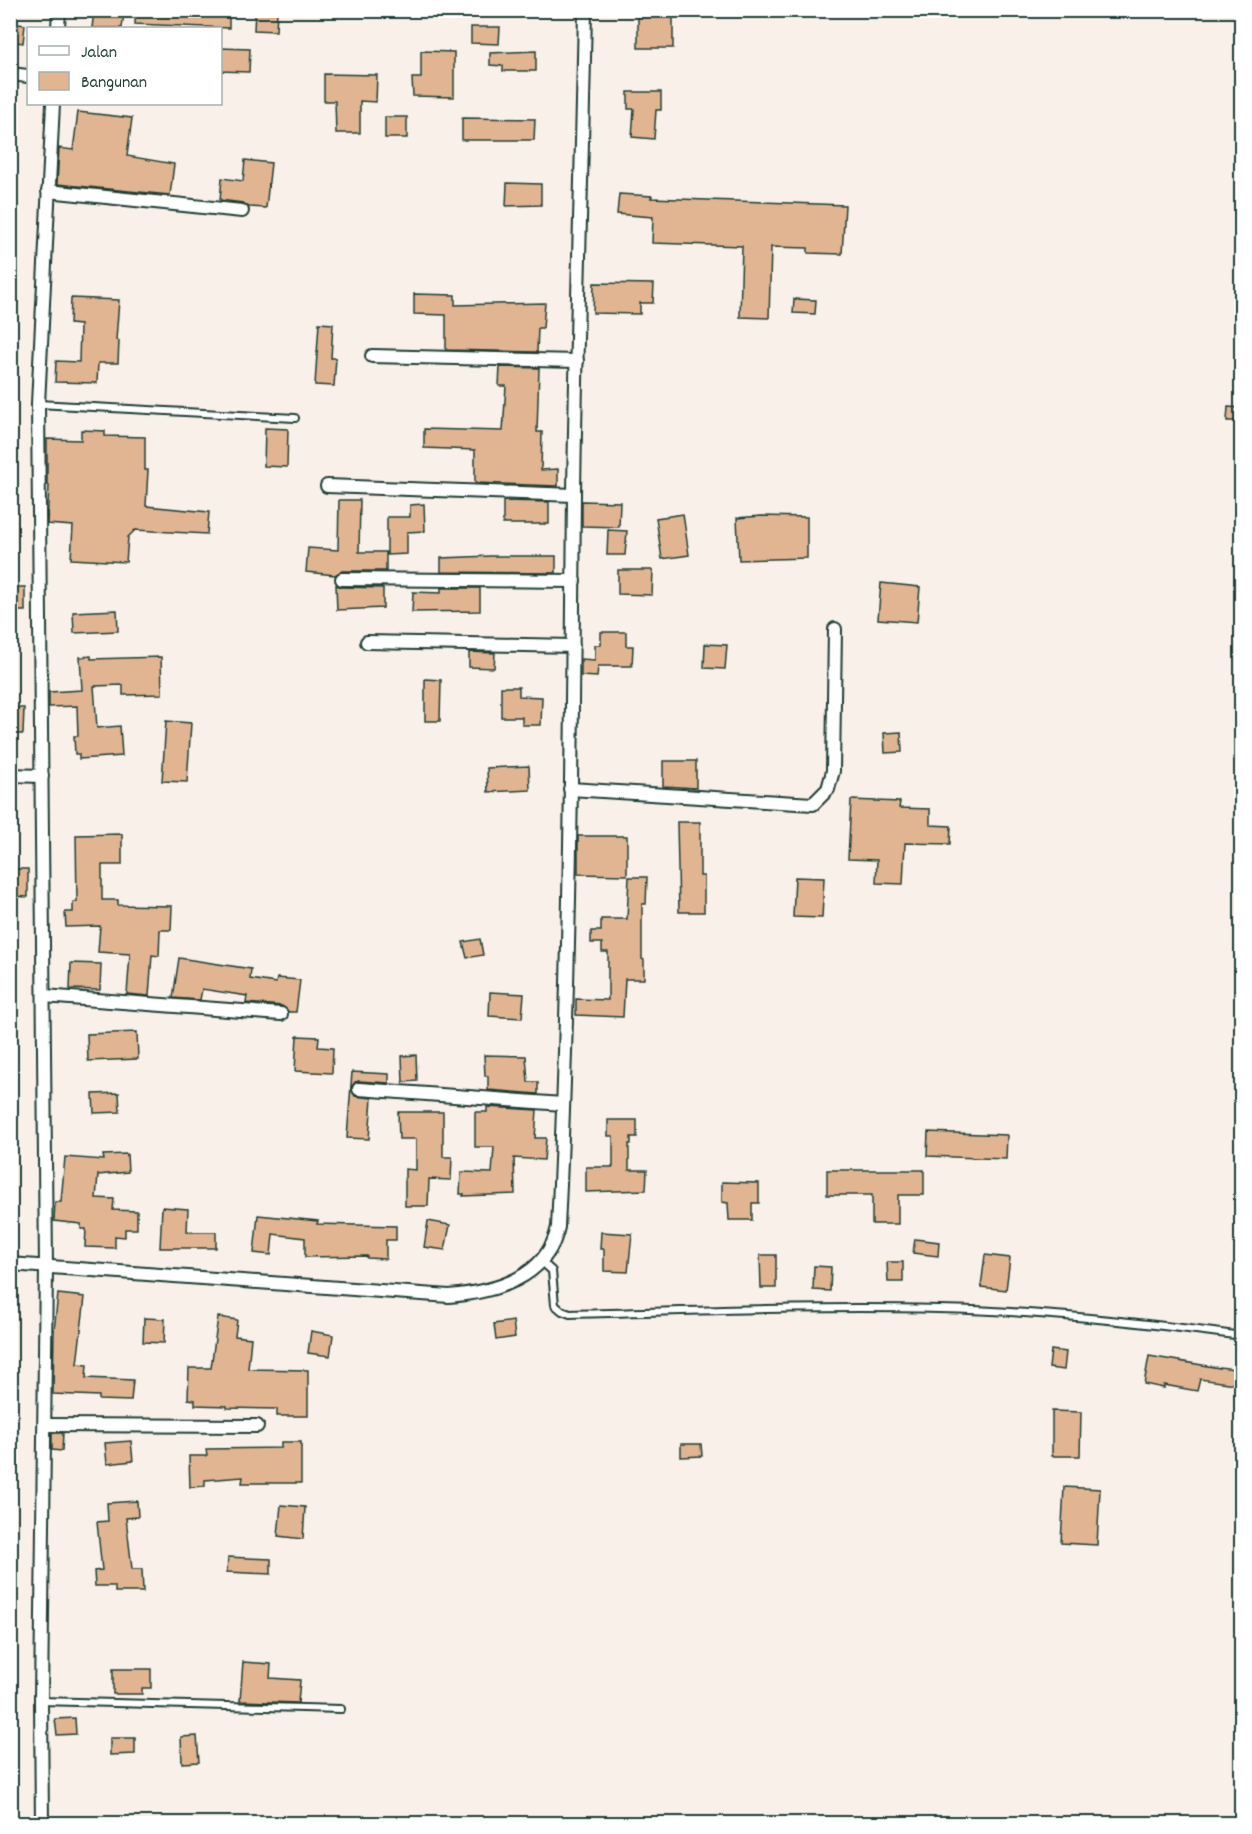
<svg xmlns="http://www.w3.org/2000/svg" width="1252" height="1834" font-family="Dekko,sans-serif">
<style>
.building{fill:#e1b591;stroke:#1f3d34;stroke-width:1.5}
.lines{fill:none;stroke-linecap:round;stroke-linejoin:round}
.service-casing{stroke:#1f3d34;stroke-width:10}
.minor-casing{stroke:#1f3d34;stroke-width:16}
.service{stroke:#fff;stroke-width:6}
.minor{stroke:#fff;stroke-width:12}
</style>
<rect width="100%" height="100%" fill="#f9f0e9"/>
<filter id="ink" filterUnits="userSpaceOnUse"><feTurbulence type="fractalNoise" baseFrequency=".0167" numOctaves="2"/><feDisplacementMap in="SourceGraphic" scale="12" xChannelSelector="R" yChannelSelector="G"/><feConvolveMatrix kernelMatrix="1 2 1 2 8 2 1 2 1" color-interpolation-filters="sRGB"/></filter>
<g filter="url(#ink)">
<!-- building -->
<g class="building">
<path d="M94,10L124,12L122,28H92Z"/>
<path d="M136,10H229V28L135,24Z"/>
<path d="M255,10H277L276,31L254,30Z"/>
<rect x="638" y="10" width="35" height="38"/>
<path d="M10,23L25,25L23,43L10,41Z"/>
<path d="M471,27H500L499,44L471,43Z"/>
<path d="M220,48L250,49L249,72L220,71Z"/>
<path d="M421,51L454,52V97L413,96L412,78H421Z"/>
<path d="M536,51V71H503V66L490,65V53Z"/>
<path d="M324,74L377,75L376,102L360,101V133H336L335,101H324Z"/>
<path d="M628,92H661V110H656L654,139L632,137L634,109H628Z"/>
<path d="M78,112L132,118L127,156L174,164L170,195L57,184L59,148L73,150Z"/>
<rect x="385" y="117" width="22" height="21"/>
<path d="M462,118L535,119L534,140H462Z"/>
<path d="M245,160L271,163L266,208L249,207L243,203L220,200L222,178L243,181Z"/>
<path d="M507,183L541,184V205L506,206Z"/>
<path d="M619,194L652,196L651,198L845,205L842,254L808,253V248L771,247L769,318L740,317L742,246L652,243L653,217L617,214Z"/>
<path d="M594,283L654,284L653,303H640V314L593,313Z"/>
<path d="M414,294L455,295V305L545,303L543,328H538L537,352L446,350V315L414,314Z"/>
<path d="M71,298L119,300L116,340L119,341L118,363H98L97,383L55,382L56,361L79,362L80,325L70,324Z"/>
<path d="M794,299L816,300L815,314L793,313Z"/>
<path d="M319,323L333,324L331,358H336L334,386L315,385Z"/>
<path d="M500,367L539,368L537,432H542L541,470L558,469V486L475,483V450L424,448V429L503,431L506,386H499Z"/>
<path d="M1228,407L1242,408L1241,421H1227Z"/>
<path d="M265,428L288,429L287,467L264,466Z"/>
<path d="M81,430L105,431V436L145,437V470H148L146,506L209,512L207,534L135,530L128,537L126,562L71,559L73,526L47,524L49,485H47V439L81,440Z"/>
<path d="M339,500H360L359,552H386V571H342L335,575L306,572L308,548L338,550Z"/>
<path d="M503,501L549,502V524H503Z"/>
<path d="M582,501L620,502L619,527L582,526Z"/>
<path d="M424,504L425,531L407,532V554L387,555V517H410V505Z"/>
<path d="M683,514L689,555L662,559L656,518Z"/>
<path d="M761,516L807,517V558L739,560L737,518Z"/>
<path d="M608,530L627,531L625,555H607Z"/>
<path d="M491,556H556V573L441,572V558Z"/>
<path d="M618,570H653L652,595L618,594Z"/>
<path d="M881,583L920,587L917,622L878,619Z"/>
<path d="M336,585L342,587L383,588V608L337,610Z"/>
<rect x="10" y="587" width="15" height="24"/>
<path d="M441,588H480V611L412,612L413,592L441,593Z"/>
<path d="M117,610L118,631L74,633L73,612Z"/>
<path d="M601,632H626V646H633L632,666H598L597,677L581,676V659L595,660V645H601Z"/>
<path d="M705,644L727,645L725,669L704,668Z"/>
<path d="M469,652L495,653L494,668L469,667Z"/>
<path d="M91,656V659L161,657L162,694L123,695V685L94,686L97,728L120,726L122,756L79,759V754H75L74,736H78L77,706L49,707V692L82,690L80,657Z"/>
<path d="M425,679L441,680L440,721H425Z"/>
<path d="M501,687H519V696L542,697L541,725H522V717H501Z"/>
<path d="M10,708H24L23,734H10Z"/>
<path d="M166,721L191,723L187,782L162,781Z"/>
<path d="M901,732L902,752L885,753L884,733Z"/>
<path d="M663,761H696V788L663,786Z"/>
<path d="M529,766L530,790L488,792L487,768Z"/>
<path d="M851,800L900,802L899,808L930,809V825L951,826L950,844L905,843L903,884L876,883L877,860L848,859Z"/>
<path d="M677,822H700V876H704V912H679Z"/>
<path d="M122,834V865H102V900H118V905L172,906L171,930H160L159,956L152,955L149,996L127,994L130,954L98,952L100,926L66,927L65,912H73V902H77L76,835Z"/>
<path d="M578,836H627V875L578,874Z"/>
<path d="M10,869H28V897L10,896Z"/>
<path d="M629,877H647L646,904H642V959L644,960V979H625L623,1017L576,1015V999L608,1000V952H602V943H591V931H601V919H627Z"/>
<path d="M795,877L824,878L822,918L793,917Z"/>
<path d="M480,939L483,955L467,958L463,942Z"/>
<path d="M179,958L251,969L250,979L276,983L277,978L300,980L296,1012H289L282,1006L246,1003L247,996L202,989L200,1000L173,998Z"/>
<path d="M71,963L101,964L100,990L70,989Z"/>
<path d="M490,992L524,994L522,1018L489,1016Z"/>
<path d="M137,1032L138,1059L88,1061L87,1034Z"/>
<path d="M297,1036L319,1037L318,1047L333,1048L332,1073L295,1071Z"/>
<path d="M416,1055L417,1081L403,1082L402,1056Z"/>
<path d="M484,1055L526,1056L528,1082H538V1094L488,1090V1076H485Z"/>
<path d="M352,1072L389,1074V1083L359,1081L355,1082L351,1088L355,1096L372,1098L369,1139L347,1138Z"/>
<path d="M119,1093L120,1112L94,1113L93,1094Z"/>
<path d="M487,1107L537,1110L535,1138H546L544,1160L514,1158L515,1194L463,1196L464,1194H460L461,1172L492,1173L494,1147H475V1112H487Z"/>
<path d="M398,1112H443V1157H452L451,1180L429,1179L428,1206H405V1169L416,1170V1139H399Z"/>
<path d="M608,1120H637V1137H631V1144H629V1170H647L646,1190L586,1192V1167H613V1136H608Z"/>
<path d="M928,1132L1007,1135L1006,1159L927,1156Z"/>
<path d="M127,1154L128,1172L98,1175L96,1198L114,1199L113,1210L137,1211V1229H125V1237L115,1236V1248L85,1247L86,1229H81V1224L54,1221L55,1202H61L65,1157L104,1160L103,1155Z"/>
<path d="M827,1170H924V1195H898V1224H872V1195H827Z"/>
<path d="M722,1182L759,1183V1203H752V1220H729L728,1203L722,1202Z"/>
<path d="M162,1207L188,1209L187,1232H216V1248H160Z"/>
<path d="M258,1215L318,1221L317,1224L396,1226V1240H386V1259L367,1258V1256L305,1257V1238L273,1234L271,1255L254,1253Z"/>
<path d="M428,1221L450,1225L445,1250L424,1247Z"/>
<path d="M601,1232L632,1234L628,1272L604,1271V1249H600Z"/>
<path d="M915,1239L939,1242L938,1256L913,1253Z"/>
<path d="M760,1255H776V1288H761Z"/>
<path d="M985,1255L1010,1258L1006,1290L981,1287Z"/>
<path d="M887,1262H903V1282H888Z"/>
<path d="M814,1266L831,1267L830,1291L813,1290Z"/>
<path d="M58,1294L85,1297L77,1364L87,1365L86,1378L133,1380L131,1401L99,1400V1396L53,1394L54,1331Z"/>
<path d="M218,1317L237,1320L235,1336L251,1338L248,1369L308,1370V1416H277V1409L227,1408V1406L195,1405V1400L188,1399L189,1368H211Z"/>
<path d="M144,1318L165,1319L164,1343L143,1342Z"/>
<path d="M513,1321L515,1337L496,1340L494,1324Z"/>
<path d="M311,1331L333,1335L330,1356L308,1353Z"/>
<path d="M1051,1350L1066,1352L1064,1370L1049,1368Z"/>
<path d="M1149,1356L1220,1368V1367L1242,1370V1385L1200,1379L1197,1391L1164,1385V1388L1144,1384Z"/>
<path d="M1052,1411L1081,1412L1080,1456H1052Z"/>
<path d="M52,1433H63L62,1451L52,1450Z"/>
<path d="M131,1441L133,1461L107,1464L105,1443Z"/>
<path d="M281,1442H301V1483H242L243,1477L205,1480V1486L190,1487L189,1456H207L206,1449L281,1448Z"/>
<path d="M681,1444H701L702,1456L681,1457Z"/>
<path d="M1064,1487L1100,1489L1097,1545L1061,1543Z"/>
<path d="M137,1501L138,1517L126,1518L132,1569H142L143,1592H115V1586H95L94,1571L102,1570L97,1522L108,1521L107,1503Z"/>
<path d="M281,1505L305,1507L303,1539L278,1536Z"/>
<path d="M228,1557L271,1559V1574L227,1572Z"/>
<path d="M243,1662L271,1664L270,1678L300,1680L298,1703L240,1701Z"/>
<path d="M113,1669H151V1688H142V1694H113Z"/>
<path d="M75,1718L76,1734L57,1735L55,1719Z"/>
<path d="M197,1736L199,1762L182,1763L181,1737Z"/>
<path d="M110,1738H135V1754L110,1755Z"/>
</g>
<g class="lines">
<!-- service casing -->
<g class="service-casing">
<g id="service">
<path d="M38,404L295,418"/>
<path d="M541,1261L552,1271L555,1305L562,1311L570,1314C693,1311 816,1306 938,1309C1040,1311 1141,1322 1242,1336"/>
<path d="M41,1701L341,1709"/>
</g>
</g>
<!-- minor casing -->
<g class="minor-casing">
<g id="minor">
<path d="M58,28L59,10"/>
<path d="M10,74L28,76"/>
<path d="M48,191L242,211"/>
<path d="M372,356L577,361"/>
<path d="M327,486L574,495"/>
<path d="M342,579L574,581"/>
<path d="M367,642L573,646"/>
<path d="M10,775L42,776"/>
<path d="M570,789L813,804L828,789L833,771L835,629"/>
<path d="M44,996L281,1014"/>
<path d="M359,1089L563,1104"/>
<path d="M10,1264L449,1296C494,1292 547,1279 558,1227C570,983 572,738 574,494C576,333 582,172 585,10"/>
<path d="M45,1425L257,1426"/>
<path d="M42,1824L41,1701L46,1267L38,404L53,104"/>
</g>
</g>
<!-- service -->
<use href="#service" class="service"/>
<!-- minor -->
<use href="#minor" class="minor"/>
</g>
</g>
<!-- margin -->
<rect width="1252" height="1834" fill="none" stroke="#fff" stroke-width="36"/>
<rect x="18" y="18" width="1216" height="1798" fill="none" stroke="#1f3d34" stroke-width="2" filter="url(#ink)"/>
<!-- legend -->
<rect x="27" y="27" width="195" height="78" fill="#ffffff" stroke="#a5b1ae" stroke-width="1.5"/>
<rect x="39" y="46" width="30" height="9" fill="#ffffff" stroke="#a5b1ae" stroke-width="1.5"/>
<text x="81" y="57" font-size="18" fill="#1f3d34">Jalan</text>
<rect x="39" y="72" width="30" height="18" fill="#e1b591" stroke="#a5b1ae" stroke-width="1.5"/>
<text x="81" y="87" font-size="18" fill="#1f3d34">Bangunan</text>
</svg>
